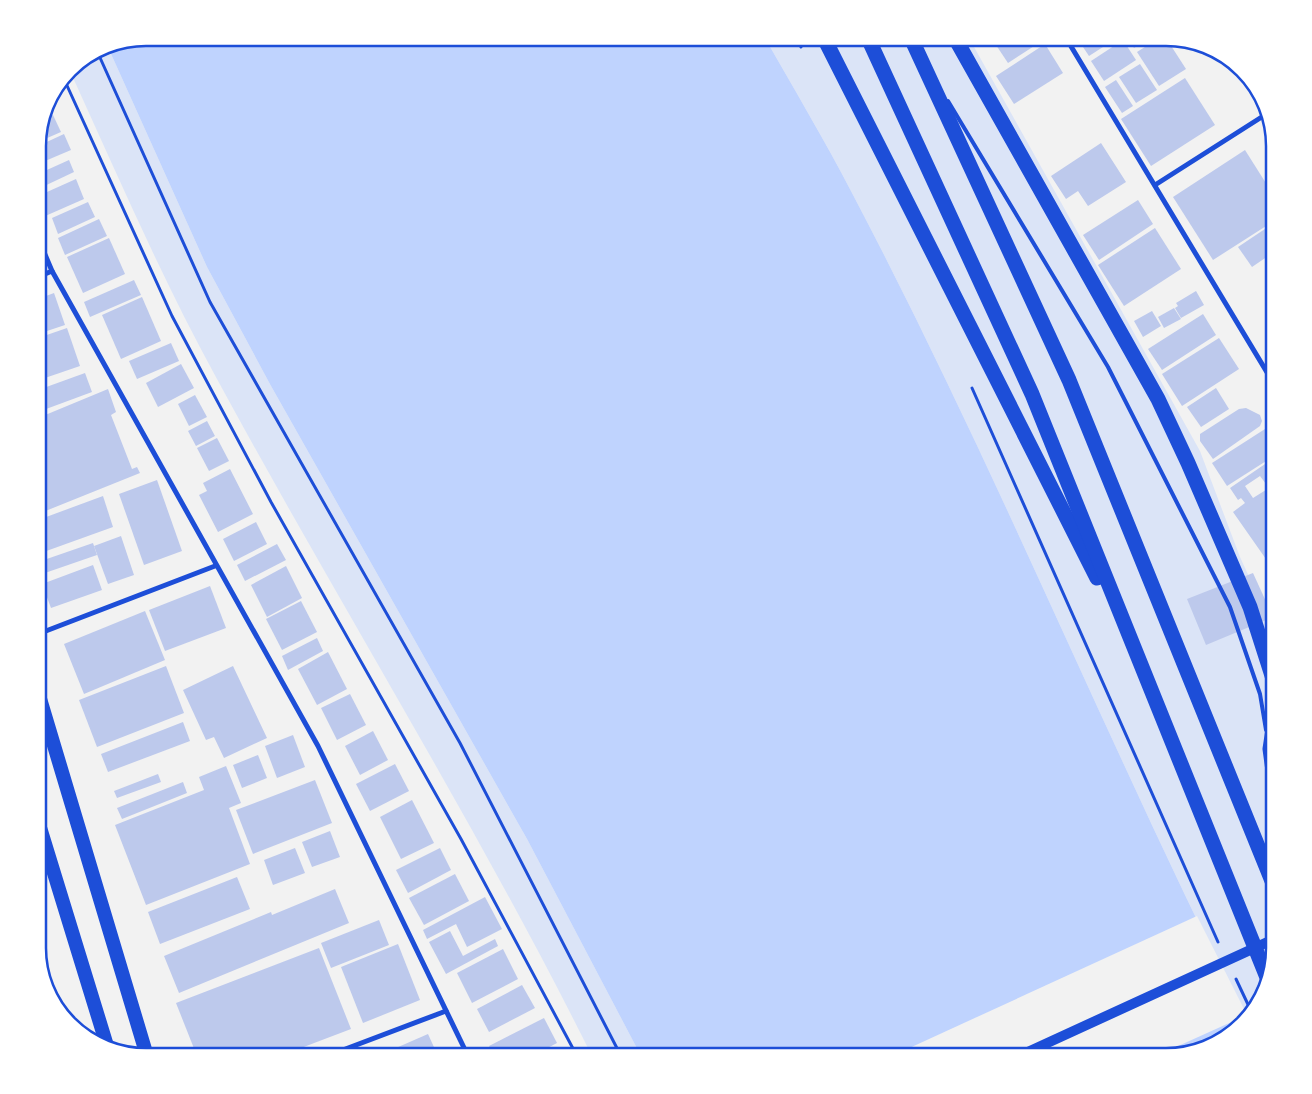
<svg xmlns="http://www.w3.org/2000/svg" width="1312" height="1094" font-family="'Titillium Web',sans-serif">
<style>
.green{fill:#dbe4f7}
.water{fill:#bfd3fe}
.pier{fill:#f2f2f2}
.building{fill:#bdc9ec;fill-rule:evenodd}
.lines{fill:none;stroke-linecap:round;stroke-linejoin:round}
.path{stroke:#1d4ed8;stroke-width:3}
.service{stroke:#1d4ed8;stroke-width:4}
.minor{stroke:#1d4ed8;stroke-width:5}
.secondary{stroke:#1d4ed8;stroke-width:10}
.trunk{stroke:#1d4ed8;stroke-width:14}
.motorway{stroke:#1d4ed8;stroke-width:15}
.rim{fill:none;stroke:#1d4ed8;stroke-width:2.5}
</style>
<rect width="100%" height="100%" fill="#f2f2f2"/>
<!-- green -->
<g class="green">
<path d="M765,38H969L1200,451L1240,557L1274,631V948L1266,989L1246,1020C1109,747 994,462 851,191C824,139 794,89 765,38Z"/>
<path d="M107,45L207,267L271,386L527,839L641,1056H592C477,825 340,606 217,379C162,279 117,174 70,71L74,65Z"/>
</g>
<!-- water -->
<path class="water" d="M146,38H765C794,89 824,139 851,191C994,462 1109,747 1246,1020L1208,1048L1166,1056H641L527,839L271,386L207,267L107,45Z"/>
<!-- pier -->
<path class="pier" d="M1197,916L1247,1015L1156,1056H892Z"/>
<!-- building -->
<g class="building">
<path d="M1007,38H1040L1042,41L1008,63L996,45Z"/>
<path d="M1077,38H1117L1089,56Z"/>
<path d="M1127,38H1151L1134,48Z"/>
<path d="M1159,38H1166L1186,69L1159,86L1137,52Z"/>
<path d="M1123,40L1136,60L1104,81L1091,61Z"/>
<path d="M1045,44L1063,73L1014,104L996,76Z"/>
<path d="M1140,64L1157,90L1136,103L1119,77Z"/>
<path d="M1185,78L1215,125L1151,166L1121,119Z"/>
<path d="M1116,80L1133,106L1122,113L1105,87Z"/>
<path d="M48,100L52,108L45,111L46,109Z"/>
<path d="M53,115L61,132L38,142L43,120Z"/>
<path d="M64,134L71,150L38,164V146Z"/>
<path d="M1101,143L1126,182L1088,206L1078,191L1066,199L1051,176Z"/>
<path d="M1245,150L1274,196V221L1213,260L1173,197Z"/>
<path d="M69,160L74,172L38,189V174Z"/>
<path d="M76,179L84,199L43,217L38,204V196Z"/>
<path d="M1138,200L1153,224L1099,260L1083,235Z"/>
<path d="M88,202L95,217L58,234L52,218Z"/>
<path d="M99,219L107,236L65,255L58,238Z"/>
<path d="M1274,223V252L1252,267L1238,247Z"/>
<path d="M1155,228L1181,269L1124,306L1098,265Z"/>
<path d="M109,238L125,274L83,293L67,257Z"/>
<path d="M134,280L141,295L90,317L84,302Z"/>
<path d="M1196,291L1204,305L1181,318L1175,308L1178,306L1176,303Z"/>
<path d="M54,293L65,325L38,334V299Z"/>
<path d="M142,297L161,341L121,359L102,315Z"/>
<path d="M1174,308L1181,319L1164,328L1158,317Z"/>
<path d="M1152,311L1161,326L1143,337L1134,321Z"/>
<path d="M1203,314L1216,335L1162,370L1148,349Z"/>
<path d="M67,328L80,366L42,379L38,367V338Z"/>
<path d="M1219,338L1239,369L1182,406L1162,374Z"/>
<path d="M171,343L179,361L137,379L129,361Z"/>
<path d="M181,364L194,388L158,407L146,383Z"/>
<path d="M85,373L92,392L38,412V390Z"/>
<path d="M1216,388L1229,409L1201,427L1187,407Z"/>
<path d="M108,389L116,412L111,415L132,469L137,467L140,473L38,514V418Z"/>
<path d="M195,395L207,417L189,426L178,404Z"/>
<path d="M1246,408L1260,415L1262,421L1260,426L1213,459L1200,441V434L1239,409Z"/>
<path d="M207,421L215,436L196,446L188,431Z"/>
<path d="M1265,429L1274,444V456L1227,486L1212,463Z"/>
<path d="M217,438L229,461L209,471L197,448Z"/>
<path d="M1274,458V558L1268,562L1233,512L1245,503L1241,498L1238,500L1230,488ZM1260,476L1269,488L1253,498L1245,486Z"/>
<path d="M230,469L253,514L218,532L199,495L207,491L203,483Z"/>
<path d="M157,480L182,551L144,565L119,494Z"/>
<path d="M103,496L113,527L38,554V520Z"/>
<path d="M256,522L267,544L234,561L223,539Z"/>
<path d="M121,536L134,575L108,584L94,546Z"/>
<path d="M93,543L97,555L42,574L38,562Z"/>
<path d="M277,544L286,560L245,581L237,565Z"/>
<path d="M93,565L102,590L51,608L42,584Z"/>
<path d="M286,566L302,598L267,617L251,585Z"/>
<path d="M1253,573L1273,617L1206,645L1187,599Z"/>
<path d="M210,586L226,628L165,651L149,610Z"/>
<path d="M301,601L317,632L282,650L266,619Z"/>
<path d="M145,611L165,660L84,694L64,644Z"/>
<path d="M317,638L323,651L288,670L282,656Z"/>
<path d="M328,652L347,689L317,705L298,669Z"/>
<path d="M166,666L184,713L97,747L79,700Z"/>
<path d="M233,666L267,738L224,758L214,737L206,740L183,690Z"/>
<path d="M350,694L366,725L337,740L321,708Z"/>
<path d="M183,722L190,741L108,772L101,754Z"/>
<path d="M373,731L388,760L360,775L345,746Z"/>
<path d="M293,735L305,767L277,778L265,746Z"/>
<path d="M258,755L267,778L242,788L233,765Z"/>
<path d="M395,764L409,791L370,811L356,784Z"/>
<path d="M226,766L241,803L229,808L250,864L146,905L115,825L204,790L199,777Z"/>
<path d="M158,774L161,782L117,798L114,791Z"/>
<path d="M315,780L332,823L253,854L236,810Z"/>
<path d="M183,782L187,793L122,819L117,808Z"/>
<path d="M412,800L434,843L401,859L380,817Z"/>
<path d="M330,831L340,857L312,867L302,842Z"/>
<path d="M295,848L305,873L273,885L264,860Z"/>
<path d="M440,848L451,870L408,893L396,870Z"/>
<path d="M455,874L469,901L424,925L409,898Z"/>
<path d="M237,877L250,909L160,944L148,912Z"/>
<path d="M335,889L349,923L179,993L164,956L271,912L272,915Z"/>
<path d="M485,897L502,929L467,947L456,924L427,939L423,930Z"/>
<path d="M379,920L389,945L331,968L321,943Z"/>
<path d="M450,931L463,956L495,939L498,946L446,974L429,942Z"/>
<path d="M398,944L420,1000L363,1023L341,967Z"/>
<path d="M319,948L351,1029L280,1056H197L176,1003Z"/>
<path d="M503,949L518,979L472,1003L457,973Z"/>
<path d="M522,985L535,1008L489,1032L477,1009Z"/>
<path d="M544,1018L557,1043L532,1056H494L489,1046Z"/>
<path d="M428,1034L438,1056H391L389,1051Z"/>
<path d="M378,1048L382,1056H370L368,1053Z"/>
</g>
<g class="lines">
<!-- path -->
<g class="path">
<path d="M796,38L801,47"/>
<path d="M97,51L210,302L460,743L621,1056"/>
<path d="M64,79L172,316L271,502L461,839L577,1056"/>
<path d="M972,388L1218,942"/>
<path d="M1236,979L1252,1013"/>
</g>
<!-- service -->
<path class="service" d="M948,101L1108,367L1230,607L1260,694L1266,730"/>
<!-- minor -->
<g class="minor">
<path d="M1066,38L1274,384"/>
<path d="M1155,185L1268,113"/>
<path d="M38,238L52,271L318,746L468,1056"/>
<path d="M38,277L52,271"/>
<path d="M38,634L215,566"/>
<path d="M327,1056L446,1011"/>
</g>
<!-- secondary -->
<g class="secondary">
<path d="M1243,72L1267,109"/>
<path d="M1019,1056L1274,939"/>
</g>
<!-- trunk -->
<g class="trunk">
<path d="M38,692L147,1056"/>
<path d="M38,821L108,1049"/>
</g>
<!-- motorway -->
<g class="motorway">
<path d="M824,38L1097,578"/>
<path d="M868,38L1032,394L1268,980"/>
<path d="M911,38L1069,380L1274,886"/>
<path d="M955,38L1158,399L1188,463L1250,607L1274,682"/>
<path d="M1274,778L1270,749L1274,723"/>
</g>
</g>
<!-- crop -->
<path d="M0 0H1312V1094H0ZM146 46H1166A100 100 0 0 1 1266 146V948A100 100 0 0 1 1166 1048H146A100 100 0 0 1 46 948V146A100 100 0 0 1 146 46Z" fill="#fff" fill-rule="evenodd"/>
<path class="rim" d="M146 46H1166A100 100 0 0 1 1266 146V948A100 100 0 0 1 1166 1048H146A100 100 0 0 1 46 948V146A100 100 0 0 1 146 46Z"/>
</svg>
